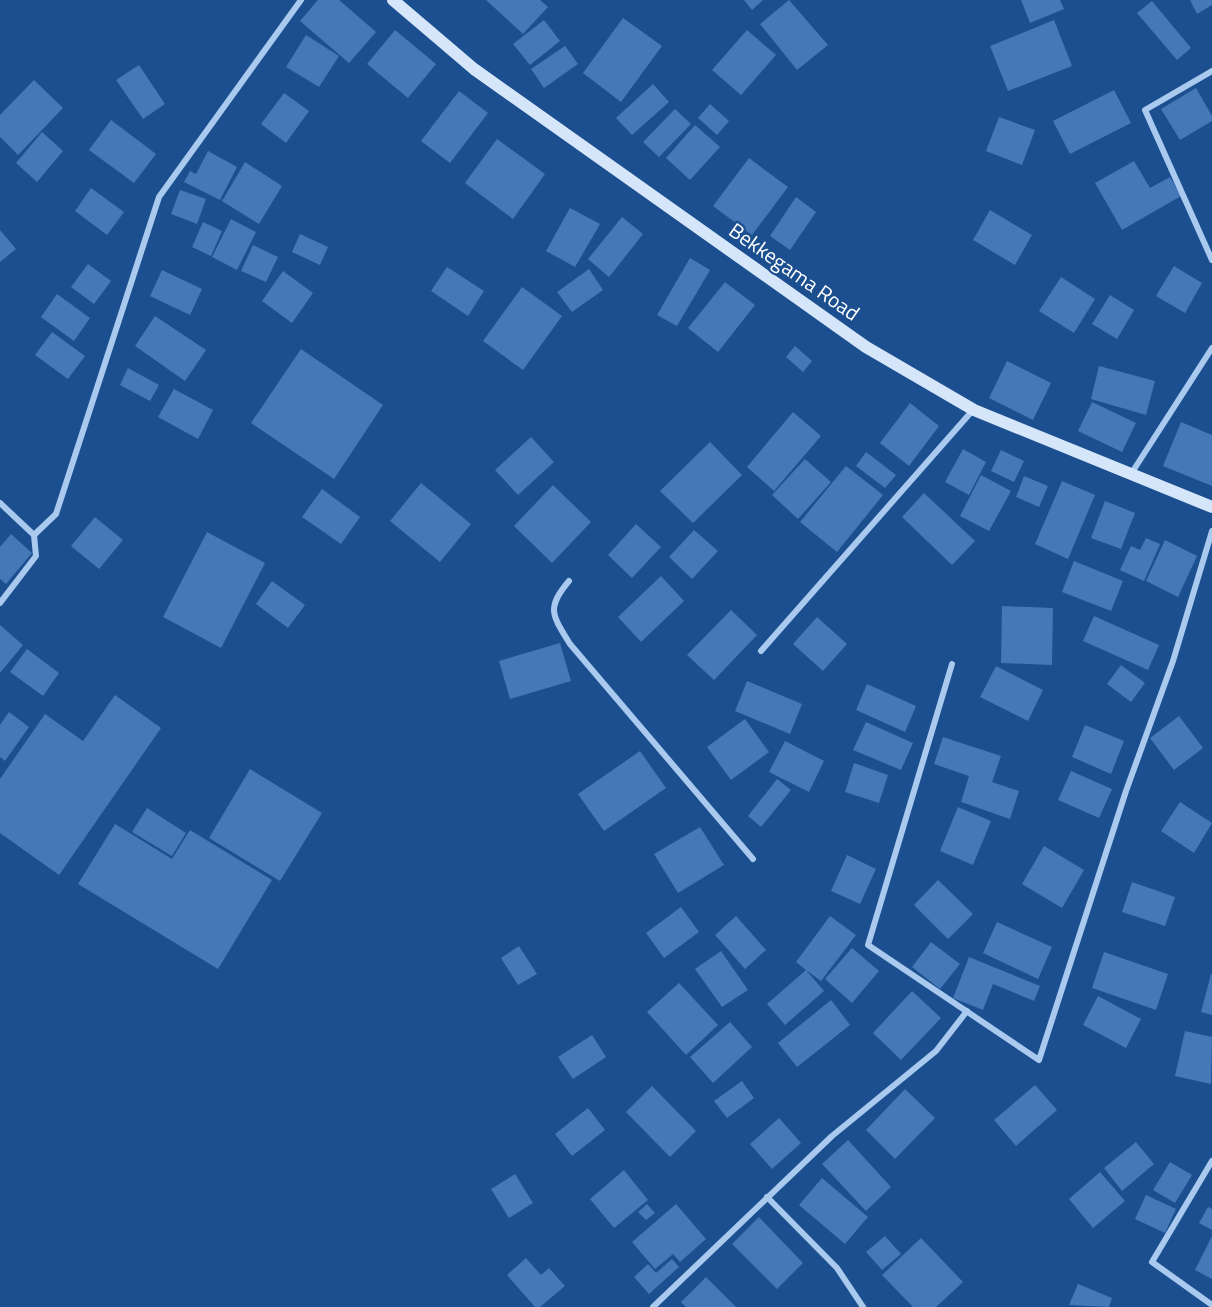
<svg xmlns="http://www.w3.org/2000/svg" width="1212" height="1307" font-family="'Titillium Web',sans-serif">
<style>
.building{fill:#4478b7}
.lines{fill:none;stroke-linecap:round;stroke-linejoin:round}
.street{stroke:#a9c9ee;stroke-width:6}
.secondary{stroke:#d6e6fa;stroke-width:12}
.labels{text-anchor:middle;stroke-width:4.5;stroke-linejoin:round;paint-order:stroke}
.street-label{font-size:21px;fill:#fff;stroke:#1b4f8f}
</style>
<rect width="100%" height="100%" fill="#1b4f8f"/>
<!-- building -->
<g class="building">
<path d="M318,0H339L376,32L349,63L300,21Z"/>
<path d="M486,0H540L548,7L523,34Z"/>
<path d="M744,0H763L752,10Z"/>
<path d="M789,0L828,45L797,70L760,24Z"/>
<path d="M1021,0H1060L1064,9L1030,23Z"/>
<path d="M1190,0H1212V5L1197,14Z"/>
<path d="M1152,1L1191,48L1177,60L1137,13Z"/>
<path d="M623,18L662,46L621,102L583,73Z"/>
<path d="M544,20L560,41L530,65L513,44Z"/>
<path d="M1054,20L1072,66L1008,91L990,46Z"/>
<path d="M395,30L436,64L408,98L367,64Z"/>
<path d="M747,30L776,55L741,95L712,70Z"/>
<path d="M306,35L339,56L319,87L286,67Z"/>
<path d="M565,46L578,64L544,88L531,69Z"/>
<path d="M139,65L165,104L143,119L116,80Z"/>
<path d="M34,80L63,108L18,155L0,137V115Z"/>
<path d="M653,84L669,102L632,135L616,118Z"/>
<path d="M1196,88L1212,116V121L1180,140L1161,109Z"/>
<path d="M1114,90L1131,123L1070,154L1053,121Z"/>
<path d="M459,91L488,113L450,163L421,141Z"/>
<path d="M284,93L309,111L286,143L261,124Z"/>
<path d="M710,104L729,121L717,135L698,118Z"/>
<path d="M675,109L691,124L659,157L643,142Z"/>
<path d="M999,117L1035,130L1022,165L986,151Z"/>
<path d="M111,120L156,154L134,183L89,150Z"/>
<path d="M695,125L720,147L690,180L666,158Z"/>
<path d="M42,132L63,151L37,182L16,163Z"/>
<path d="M497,139L545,174L513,219L465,183Z"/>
<path d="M208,151L237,167L220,200L184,182L190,171L196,174Z"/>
<path d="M749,158L788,187L752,235L713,206Z"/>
<path d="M1134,161L1150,188L1170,177L1181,196L1122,230L1095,183Z"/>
<path d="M245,162L282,186L259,224L222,201Z"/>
<path d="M91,188L124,212L107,235L75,211Z"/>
<path d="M180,190L206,199L197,224L171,214Z"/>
<path d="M796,197L816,212L790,250L770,236Z"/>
<path d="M570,208L600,224L575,267L546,251Z"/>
<path d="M990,210L1032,235L1015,265L973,240Z"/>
<path d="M622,217L643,234L609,277L588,259Z"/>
<path d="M231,219L256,232L237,270L212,257Z"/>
<path d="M203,222L222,231L211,256L192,247Z"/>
<path d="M0,230L16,249L0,262Z"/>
<path d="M300,234L328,247L320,265L292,252Z"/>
<path d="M253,245L278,257L266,282L241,271Z"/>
<path d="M690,258L710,270L677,326L657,315Z"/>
<path d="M88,264L111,281L94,304L71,287Z"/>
<path d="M1174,266L1202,283L1185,313L1156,296Z"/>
<path d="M447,267L484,291L468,316L431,291Z"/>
<path d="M589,269L603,290L572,312L557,292Z"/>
<path d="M162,270L202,289L190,315L150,296Z"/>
<path d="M283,271L313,293L292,323L262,301Z"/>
<path d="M1061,277L1095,299L1074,333L1039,311Z"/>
<path d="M725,282L755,305L718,352L688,328Z"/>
<path d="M522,287L562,316L523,370L483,341Z"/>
<path d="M57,294L90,318L74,341L41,317Z"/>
<path d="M1110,295L1134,310L1117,339L1092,324Z"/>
<path d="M155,316L206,350L185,381L135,346Z"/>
<path d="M52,332L85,356L68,379L35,355Z"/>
<path d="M795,346L812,361L803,372L786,357Z"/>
<path d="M301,349L383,405L334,479L251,423Z"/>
<path d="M1007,361L1051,383L1033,420L989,398Z"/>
<path d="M1099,366L1155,381L1146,415L1091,399Z"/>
<path d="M128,368L159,385L150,401L120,385Z"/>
<path d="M174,389L213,410L198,439L158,417Z"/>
<path d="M1092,402L1136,423L1122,452L1078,431Z"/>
<path d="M910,403L939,426L909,466L880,443Z"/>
<path d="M793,412L821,436L774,491L747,467Z"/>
<path d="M1181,422L1212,435V486L1163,466Z"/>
<path d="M531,437L554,462L518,495L495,470Z"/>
<path d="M710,442L742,475L693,523L660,491Z"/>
<path d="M963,449L986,462L969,495L945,482Z"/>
<path d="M1001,450L1024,461L1014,482L991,471Z"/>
<path d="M866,452L896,475L885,488L856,466Z"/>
<path d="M805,459L831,482L798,519L772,495Z"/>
<path d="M846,466L883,495L837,552L800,522Z"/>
<path d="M981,475L1011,491L989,531L960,516Z"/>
<path d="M1024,476L1048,486L1039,507L1016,497Z"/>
<path d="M1062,481L1095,495L1068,559L1035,544Z"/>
<path d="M421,483L471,524L440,562L390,521Z"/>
<path d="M553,485L591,522L552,563L514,526Z"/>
<path d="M322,489L360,517L341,544L302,517Z"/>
<path d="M924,493L975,541L952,565L902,517Z"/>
<path d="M1105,501L1135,513L1121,549L1091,538Z"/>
<path d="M95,517L123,540L99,569L71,546Z"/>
<path d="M636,524L661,547L632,578L608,555Z"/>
<path d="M694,530L718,551L692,579L669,557Z"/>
<path d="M207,532L265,563L221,648L163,617Z"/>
<path d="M11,534L32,553L6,584L0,579V547Z"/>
<path d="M1146,538L1160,544L1144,581L1120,570L1131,546L1140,550Z"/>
<path d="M1165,540L1197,556L1178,597L1146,581Z"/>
<path d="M1074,561L1123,581L1111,611L1062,592Z"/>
<path d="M661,576L684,601L641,642L618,617Z"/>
<path d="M272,581L305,605L288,628L256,604Z"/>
<path d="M1002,606L1053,608L1052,665L1001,663Z"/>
<path d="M731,610L757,635L714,680L687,655Z"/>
<path d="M1094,616L1159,645L1148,670L1083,641Z"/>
<path d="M817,617L847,644L823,671L793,644Z"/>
<path d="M0,625L23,645L0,673Z"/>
<path d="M560,643L571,681L510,699L499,661Z"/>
<path d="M27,649L59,673L43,696L10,672Z"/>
<path d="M1121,665L1145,683L1131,702L1107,684Z"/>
<path d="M996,666L1043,690L1028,721L980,697Z"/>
<path d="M747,681L802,704L790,734L735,711Z"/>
<path d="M867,684L916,706L905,732L856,710Z"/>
<path d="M115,695L161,728L59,875L0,833V779L45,714L83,741Z"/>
<path d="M9,712L29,727L5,761L0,757V725Z"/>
<path d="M1179,716L1203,748L1174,770L1150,738Z"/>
<path d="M745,719L769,752L731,780L707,747Z"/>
<path d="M866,722L913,743L901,770L853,750Z"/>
<path d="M1085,725L1124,741L1111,774L1072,757Z"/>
<path d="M943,737L1001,756L992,782L1019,791L1010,819L961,802L969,776L934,764Z"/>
<path d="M785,741L824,761L809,792L769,772Z"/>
<path d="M640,751L666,788L604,831L578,794Z"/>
<path d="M854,763L888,775L879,803L845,792Z"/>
<path d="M250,769L322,813L280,881L209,838Z"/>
<path d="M1071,771L1112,789L1099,818L1058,800Z"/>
<path d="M777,779L791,790L761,827L748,816Z"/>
<path d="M1180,802L1212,823L1194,853L1161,831Z"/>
<path d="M958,807L991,821L973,865L940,851Z"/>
<path d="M147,808L186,833L172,856L132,832Z"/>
<path d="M115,824L172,859L190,830L272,880L218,969L78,884Z"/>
<path d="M700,827L724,865L678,893L654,854Z"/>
<path d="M1044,846L1084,870L1062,908L1022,884Z"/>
<path d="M847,855L876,869L860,904L831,891Z"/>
<path d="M938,880L973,914L948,939L914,905Z"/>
<path d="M1132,882L1175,897L1165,926L1122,912Z"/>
<path d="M681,907L699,932L664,958L646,933Z"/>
<path d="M736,916L766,950L745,969L715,935Z"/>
<path d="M830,916L856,935L821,981L806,970L824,991L785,1025L767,1004L806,970L796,962Z"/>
<path d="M997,922L1052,947L1038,979L983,953Z"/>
<path d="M931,942L960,964L940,989L912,967Z"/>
<path d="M519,946L537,974L518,985L501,958Z"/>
<path d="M852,948L879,971L852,1003L825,979Z"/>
<path d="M721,951L748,990L722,1007L695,969Z"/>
<path d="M1104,952L1168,974L1156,1010L1092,988Z"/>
<path d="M969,957L1040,986L1034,1001L993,984L983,1010L953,998Z"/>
<path d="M1211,974H1212V1015L1201,1012Z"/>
<path d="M679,983L718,1025L686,1055L647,1012Z"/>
<path d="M912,991L941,1018L901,1060L873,1033Z"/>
<path d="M1098,996L1141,1019L1126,1048L1083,1025Z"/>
<path d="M831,1000L850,1025L797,1067L778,1043Z"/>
<path d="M730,1022L752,1047L713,1083L690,1057Z"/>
<path d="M1185,1031L1212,1037L1211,1084L1175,1076Z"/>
<path d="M592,1035L606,1057L573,1079L558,1057Z"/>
<path d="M742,1081L754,1098L727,1118L714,1101Z"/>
<path d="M1035,1085L1057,1110L1016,1146L994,1120Z"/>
<path d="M652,1086L696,1131L670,1157L626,1112Z"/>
<path d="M905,1089L935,1118L895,1159L866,1130Z"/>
<path d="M588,1108L605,1130L572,1156L555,1134Z"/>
<path d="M779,1118L801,1143L772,1169L750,1144Z"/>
<path d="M848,1140L891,1187L866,1211L822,1164Z"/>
<path d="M1136,1142L1154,1164L1122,1191L1104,1168Z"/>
<path d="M1170,1162L1192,1175L1175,1203L1153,1190Z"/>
<path d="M624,1170L648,1200L614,1228L590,1199Z"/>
<path d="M1100,1172L1125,1201L1093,1228L1069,1199Z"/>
<path d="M515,1174L533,1203L509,1218L491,1189Z"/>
<path d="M822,1178L868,1217L845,1244L799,1205Z"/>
<path d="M1146,1195L1176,1209L1165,1233L1135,1219Z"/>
<path d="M647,1204L655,1213L646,1220L638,1212Z"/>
<path d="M676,1204L706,1239L680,1262L673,1254L655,1269L632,1242Z"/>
<path d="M1208,1207L1212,1209V1230L1199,1223Z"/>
<path d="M759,1217L803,1263L777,1289L732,1244Z"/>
<path d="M885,1236L901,1254L882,1270L866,1252Z"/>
<path d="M1212,1236V1279L1195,1270Z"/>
<path d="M921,1238L963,1282L936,1307H913L882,1275Z"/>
<path d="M526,1258L541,1275L549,1268L565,1286L540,1307H535L507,1275Z"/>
<path d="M672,1259L679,1267L649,1294L634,1277L648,1264L656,1273Z"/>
<path d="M706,1277L736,1307H686L681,1302Z"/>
<path d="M1078,1284L1112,1298L1109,1307L1069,1305Z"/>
</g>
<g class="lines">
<!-- street -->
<g class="street">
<path d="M1212,71L1145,110L1212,260"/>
<path d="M1131,474L1212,348"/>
<path d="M0,503L34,535L36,556L0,603"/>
<path d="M34,535L56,514L159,197L301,0"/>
<path d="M569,581C546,608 552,615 570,644L753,859"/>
<path d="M761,651L973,410"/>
<path d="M952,664L868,945L1039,1060L1126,791L1173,661L1212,531"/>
<path d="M1212,1161L1152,1262L1212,1305"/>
<path d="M767,1197L837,1268L863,1307"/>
<path d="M653,1307L832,1136L936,1051L967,1011"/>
</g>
<!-- secondary -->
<path class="secondary" d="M393,0L474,69L866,347L974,410L1212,507"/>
</g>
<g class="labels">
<!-- street labels -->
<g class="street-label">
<text transform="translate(794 272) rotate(35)" y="7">Bekkegama Road</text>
</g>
</g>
</svg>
